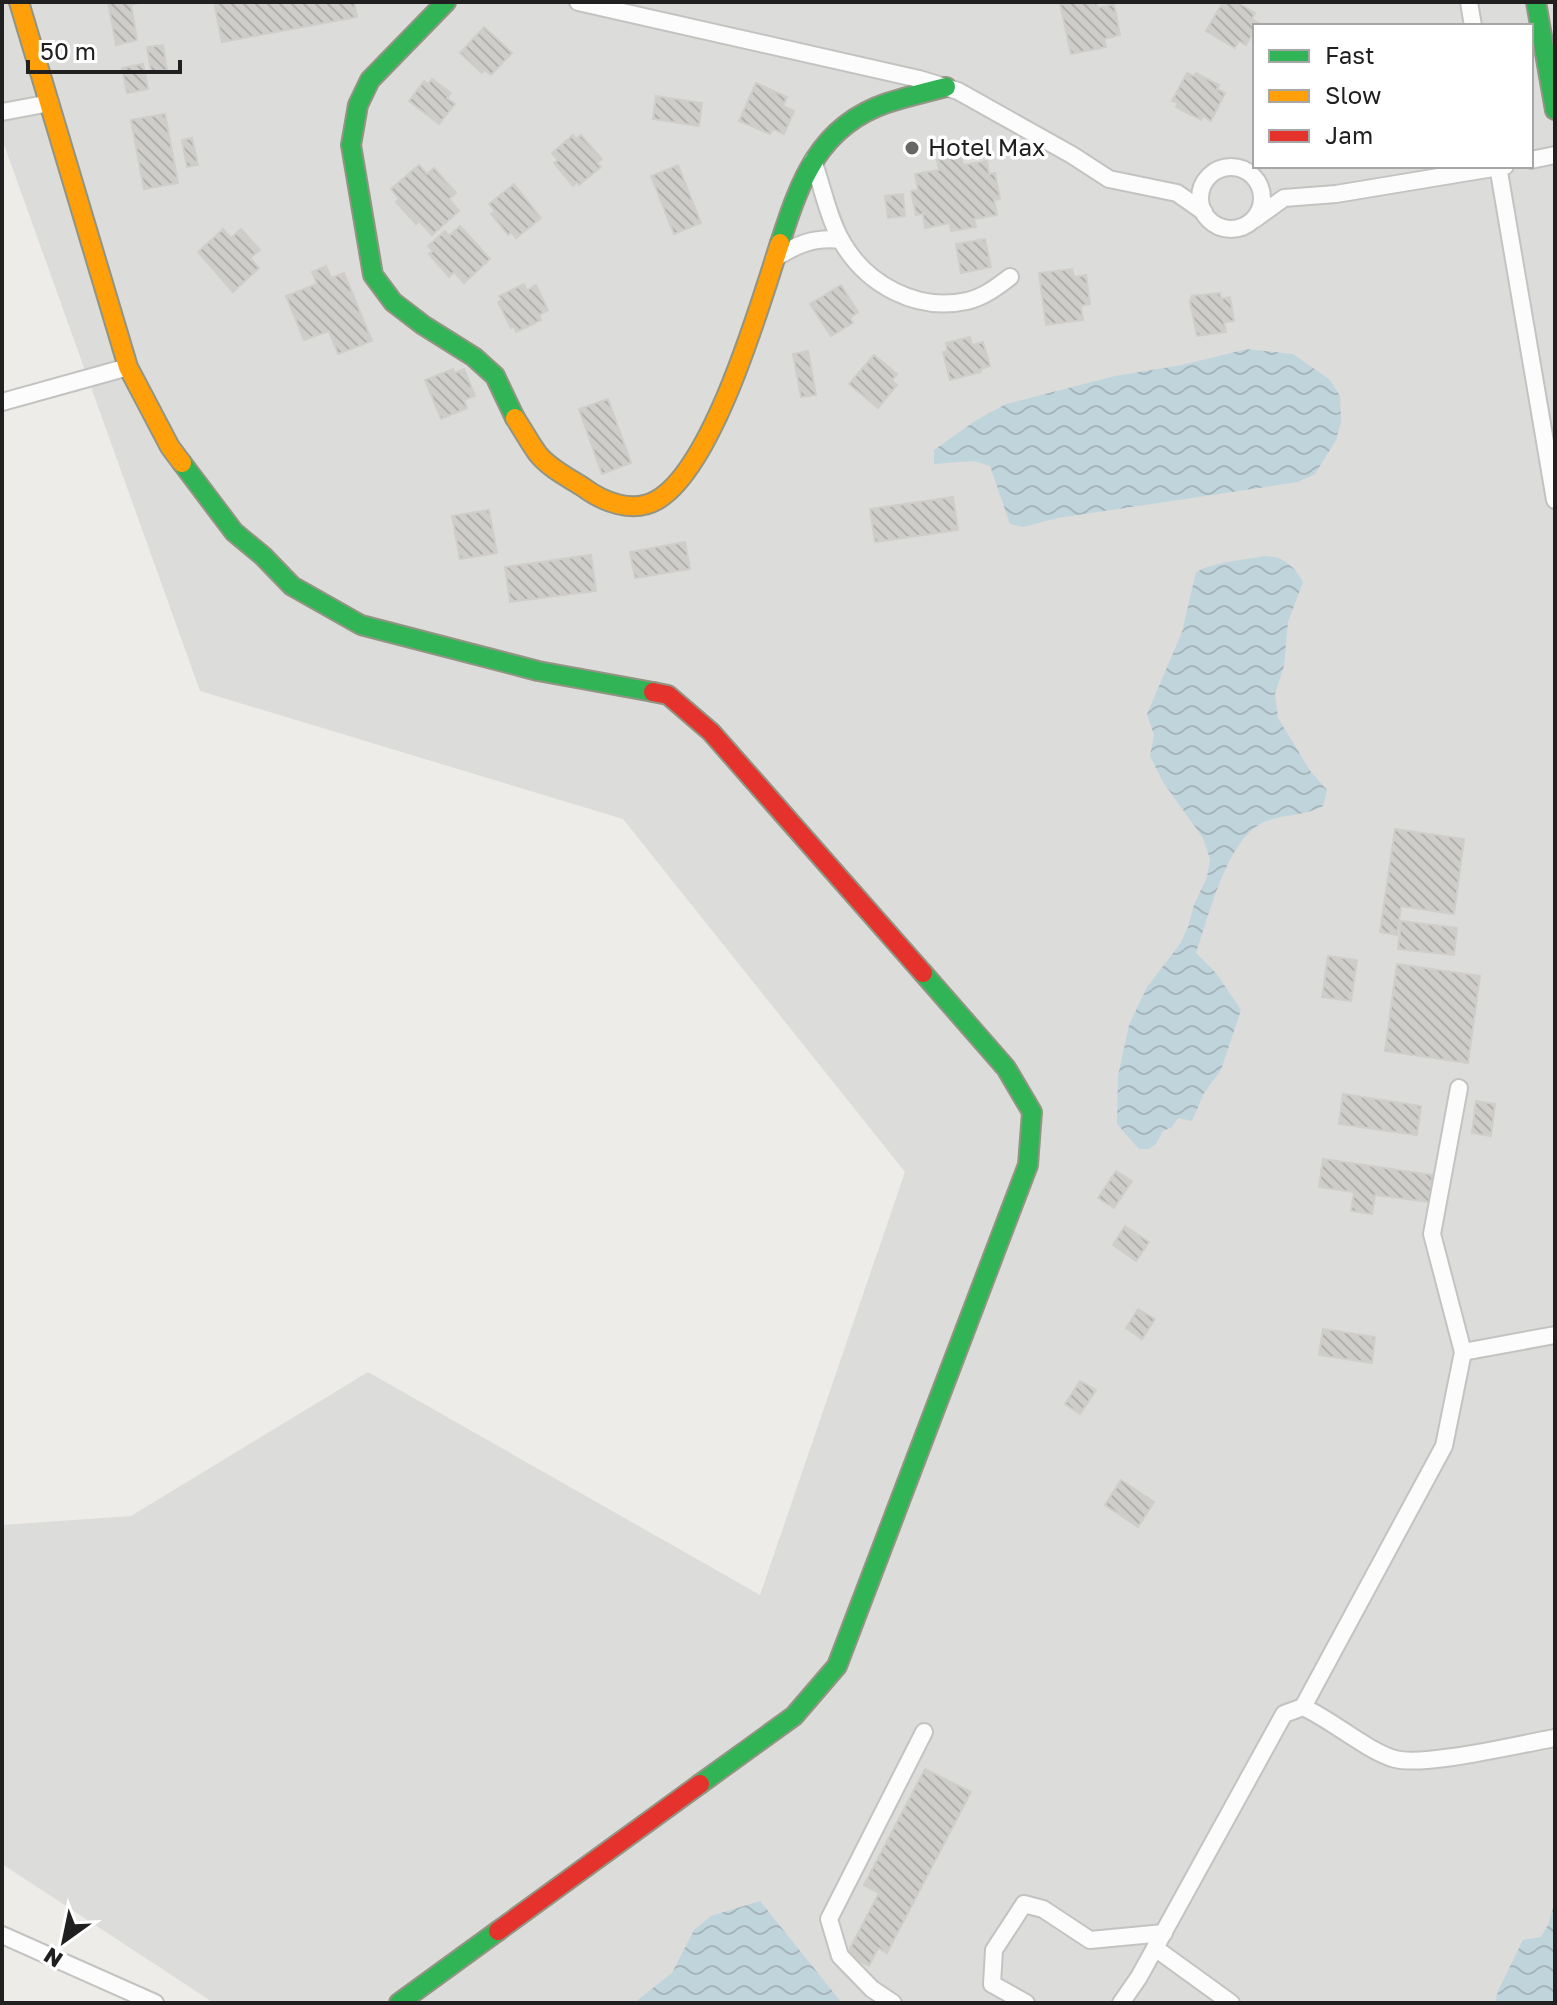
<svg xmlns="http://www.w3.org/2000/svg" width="1557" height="2005" font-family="'Golos Text',sans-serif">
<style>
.residential{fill:#dcdcda;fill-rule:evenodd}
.water{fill:url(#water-waves)}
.building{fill:url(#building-back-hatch);stroke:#d0ceca;stroke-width:2}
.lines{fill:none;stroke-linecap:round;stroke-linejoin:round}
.street-casing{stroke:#c3c3c1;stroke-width:20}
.fast-casing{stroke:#929583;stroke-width:22}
.slow-casing{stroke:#929583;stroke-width:22}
.jam-casing{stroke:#929583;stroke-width:22}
.street{stroke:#fcfcfc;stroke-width:16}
.fast{stroke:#30b455;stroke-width:18}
.slow{stroke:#ff9f0a;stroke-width:18}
.jam{stroke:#e5322d;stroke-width:18}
.poi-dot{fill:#686766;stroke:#fff;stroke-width:3}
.labels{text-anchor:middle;stroke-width:7;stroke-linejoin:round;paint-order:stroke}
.poi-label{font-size:24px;fill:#202020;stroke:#fff;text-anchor:start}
</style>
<defs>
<pattern id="water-waves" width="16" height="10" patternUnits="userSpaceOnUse" patternTransform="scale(2)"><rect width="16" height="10" fill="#c0d4dc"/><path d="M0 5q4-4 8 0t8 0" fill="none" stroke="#a5b6bc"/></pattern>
<pattern id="building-back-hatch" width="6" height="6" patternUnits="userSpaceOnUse" patternTransform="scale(2)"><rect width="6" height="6" fill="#cecdca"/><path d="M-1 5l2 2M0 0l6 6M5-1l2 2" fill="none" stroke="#b1b0ad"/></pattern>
</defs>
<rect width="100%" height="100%" fill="#edece9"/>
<!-- residential -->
<path class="residential" d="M2,2H1555V2003H214L2,1864V1525L131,1516L368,1372L760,1595L905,1172L623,819L200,691L2,139ZM1255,26H1531V166H1255Z"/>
<!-- water -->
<g class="water">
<path d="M1247,349L1293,354L1330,380L1340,396L1341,422L1336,440L1315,474L1298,482L1058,518L1023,527L1010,524L990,466L974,461L934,464V450L975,421L1006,404L1115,376L1182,365Z"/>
<path d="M1264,556C1283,556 1294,566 1303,582L1288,622L1284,666L1275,694L1278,718L1311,772L1327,790L1323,806C1305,816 1284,814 1264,822C1227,838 1209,916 1196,953L1216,973L1241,1010L1221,1070L1204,1093L1192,1121L1178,1118L1172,1127L1163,1131L1156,1144L1149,1149H1139L1117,1124L1118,1076L1129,1025L1147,987L1180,944L1188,927L1194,905L1207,877L1210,859L1203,838L1163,782L1150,756L1154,735L1147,714L1182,632L1196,572C1217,561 1241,561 1264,556Z"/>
<path d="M760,1901L842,2003H634L672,1973L694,1930L711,1916Z"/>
<path d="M1555,1901V2003H1495L1498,1991L1523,1940L1541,1937L1548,1925Z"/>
</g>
<!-- building -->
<g class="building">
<path d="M108,2H142L131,5L137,40L116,45Z"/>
<path d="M214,2H354L357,17L222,42Z"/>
<path d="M1072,2H1096L1098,8L1114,4L1120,35L1104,39L1106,47L1071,54L1060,4Z"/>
<path d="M1223,2H1237L1255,13L1252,19L1259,23L1246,45L1239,41L1235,48L1206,31Z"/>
<path d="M484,27L512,53L491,75L485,70L482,73L460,53Z"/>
<path d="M163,45L167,70L151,72L147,47Z"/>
<path d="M143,64L148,89L127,93L122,68Z"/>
<path d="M1187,73L1194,76L1196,73L1219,85L1217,89L1225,93L1211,121L1203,116L1201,120L1176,107L1178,103L1172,101Z"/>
<path d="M432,79L451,93L447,98L455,104L439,124L409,101L424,81L428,84Z"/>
<path d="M756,83L787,97L783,106L794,111L784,134L773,129L770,134L739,121Z"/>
<path d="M656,96L702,103L699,126L653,119Z"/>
<path d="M165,114L178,183L144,189L131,120Z"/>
<path d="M573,135L576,139L581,135L602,159L597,163L601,167L579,185L577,182L573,186L554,163L558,160L552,153Z"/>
<path d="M192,138L198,165L187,167L182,140Z"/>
<path d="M961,156L963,165L987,161L989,174L995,173L1000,199L994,200L997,215L974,219L976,227L951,231L950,223L925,228L923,214L916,215L911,191L918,190L915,174L939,170L937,160Z"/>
<path d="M419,165L427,174L434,168L456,193L449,199L459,211L432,235L419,221L416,224L396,202L399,199L391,189Z"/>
<path d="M678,165L701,223L674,234L651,176Z"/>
<path d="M514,184L541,218L516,238L511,232L508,235L491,214L495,211L489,204Z"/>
<path d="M903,194L905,216L888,218L885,196Z"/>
<path d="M460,226L490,259L464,283L454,272L449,277L429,254L433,251L428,246L445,231L449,236Z"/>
<path d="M223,229L231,238L241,229L260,250L250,258L259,268L233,292L198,252Z"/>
<path d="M985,239L991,267L961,273L956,244Z"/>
<path d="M326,266L331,278L344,273L372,341L338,354L329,331L304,340L286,296L317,284L312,272Z"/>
<path d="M1072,269L1074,277L1086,275L1090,304L1081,306L1083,320L1046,325L1039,273Z"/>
<path d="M524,284L527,290L536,285L548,310L539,315L541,320L516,332L514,326L511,328L498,302L502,300L499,296Z"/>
<path d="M841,285L858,312L850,318L853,323L831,336L810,304Z"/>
<path d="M1220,293L1221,299L1230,297L1234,321L1224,322L1226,332L1197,336L1190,302L1192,296Z"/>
<path d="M970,337L972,345L983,342L990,366L981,369V372L950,380L943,352L947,351L946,343Z"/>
<path d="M808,351L816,395L801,397L793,354Z"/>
<path d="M874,355L897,374L892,380L897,385L878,408L849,384Z"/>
<path d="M453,369L455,373L464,369L475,396L464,400L467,408L441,419L425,380Z"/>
<path d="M608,399L631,463L602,474L579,409Z"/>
<path d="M953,497L958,530L875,542L870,509Z"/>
<path d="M489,510L497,553L460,559L452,516Z"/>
<path d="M685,542L690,569L635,578L630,552Z"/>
<path d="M591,555L596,591L510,602L505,567Z"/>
<path d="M1395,829L1464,839L1454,914L1401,906L1397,935L1380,932Z"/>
<path d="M1401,921L1457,928L1454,955L1398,949Z"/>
<path d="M1328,956L1357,960L1351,1001L1322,997Z"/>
<path d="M1397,964L1480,976L1468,1063L1385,1051Z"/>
<path d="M1343,1094L1421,1106L1417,1135L1339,1124Z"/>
<path d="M1476,1101L1495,1104L1491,1136L1472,1133Z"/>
<path d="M1323,1159L1433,1175L1429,1202L1375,1195L1372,1214L1351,1211L1354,1192L1319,1187Z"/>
<path d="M1116,1171L1132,1181L1114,1208L1098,1198Z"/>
<path d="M1125,1226L1149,1242L1136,1261L1113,1245Z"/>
<path d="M1138,1309L1155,1319L1142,1339L1126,1328Z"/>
<path d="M1323,1329L1375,1337L1372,1363L1319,1355Z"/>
<path d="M1080,1381L1096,1390L1080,1414L1065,1404Z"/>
<path d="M1121,1480L1154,1502L1138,1527L1105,1505Z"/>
<path d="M925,1769L971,1792L887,1953L878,1948L869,1966L847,1954L879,1893L864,1885Z"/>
</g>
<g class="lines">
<!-- street casing -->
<g class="street-casing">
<g id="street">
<path d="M578,2L919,79L958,91L1072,155L1109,179L1177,193L1204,212"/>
<path d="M1469,2L1473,26"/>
<path d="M2,112L50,103"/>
<path d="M813,160C822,186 828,217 842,242C867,285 917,312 967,301C984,297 997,287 1010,277"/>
<path d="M1531,160L1555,155"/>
<path d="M1498,166L1555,500"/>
<circle cx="1231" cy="198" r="31"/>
<path d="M1255,219L1284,198L1336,194L1505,166"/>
<path d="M774,259C797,244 814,237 841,240"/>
<path d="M2,402L128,367"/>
<path d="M1463,1352L1555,1335"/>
<path d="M1303,1707L1444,1446L1463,1352L1432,1234L1459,1088"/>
<path d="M2,1935L155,2003"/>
<path d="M1155,1948L1231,2003"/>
<path d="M893,2003L872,1989L840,1956L829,1919L924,1732"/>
<path d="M1026,2003L992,1984L994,1950L1024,1904L1043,1909L1090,1940L1164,1933"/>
<path d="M1121,2003L1139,1977L1284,1714L1303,1707C1332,1720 1367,1751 1395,1759C1425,1767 1520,1744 1555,1738"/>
</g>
</g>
<!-- fast casing -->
<g class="fast-casing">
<g id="fast">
<path d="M446,2L370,80L358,105L351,145L373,275L393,302L423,325L474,357L495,376L515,418"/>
<path d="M1536,2L1555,110"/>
<path d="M780,243C800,181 819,126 887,103C906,97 926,92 946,87"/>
<path d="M182,463L234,532L263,556L292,586L361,625L538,671L653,692"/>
<path d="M700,1784L794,1716L837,1666L1028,1165L1032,1112L1006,1068L923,973"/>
<path d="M399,2003L498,1931"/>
</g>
</g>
<!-- slow casing -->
<g class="slow-casing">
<g id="slow">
<path d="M19,2L128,367L170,447L182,463"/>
<path d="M515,418C523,430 530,443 538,454C549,468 569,478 583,487C603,502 633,514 657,500C713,468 760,305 780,243"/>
</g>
</g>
<!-- jam casing -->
<g class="jam-casing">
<g id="jam">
<path d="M653,692L668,695L711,732L923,973"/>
<path d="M498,1931L700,1784"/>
</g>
</g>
<!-- street -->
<use href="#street" class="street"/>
<!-- fast -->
<use href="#fast" class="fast"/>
<!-- slow -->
<use href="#slow" class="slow"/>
<!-- jam -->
<use href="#jam" class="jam"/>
</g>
<!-- markers -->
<circle class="poi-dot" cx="912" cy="148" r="8"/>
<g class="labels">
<!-- poi labels -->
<g class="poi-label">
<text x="928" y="156">Hotel Max</text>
</g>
</g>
<!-- border -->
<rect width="1557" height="2005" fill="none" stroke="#202020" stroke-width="8"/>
<!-- legend -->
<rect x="1253" y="24" width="280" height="144" fill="#ffffff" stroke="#a6a6a6" stroke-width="2"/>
<rect x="1269" y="50" width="40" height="12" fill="#30b455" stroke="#a6a6a6" stroke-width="2"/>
<text x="1325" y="64" font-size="24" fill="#202020">Fast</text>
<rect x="1269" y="90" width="40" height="12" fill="#ff9f0a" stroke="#a6a6a6" stroke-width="2"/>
<text x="1325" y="104" font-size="24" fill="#202020">Slow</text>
<rect x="1269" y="130" width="40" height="12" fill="#e5322d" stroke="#a6a6a6" stroke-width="2"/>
<text x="1325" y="144" font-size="24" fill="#202020">Jam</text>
<!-- north arrow -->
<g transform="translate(64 1941) rotate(213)" stroke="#ffffff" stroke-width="6" paint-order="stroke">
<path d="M0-6L14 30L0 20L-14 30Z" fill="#202020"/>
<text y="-12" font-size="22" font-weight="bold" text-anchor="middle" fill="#202020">N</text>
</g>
<!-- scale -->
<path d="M28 60v12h152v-12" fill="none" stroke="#202020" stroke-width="4"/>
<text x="40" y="60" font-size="24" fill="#202020" stroke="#ffffff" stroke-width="6" paint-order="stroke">50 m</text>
</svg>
